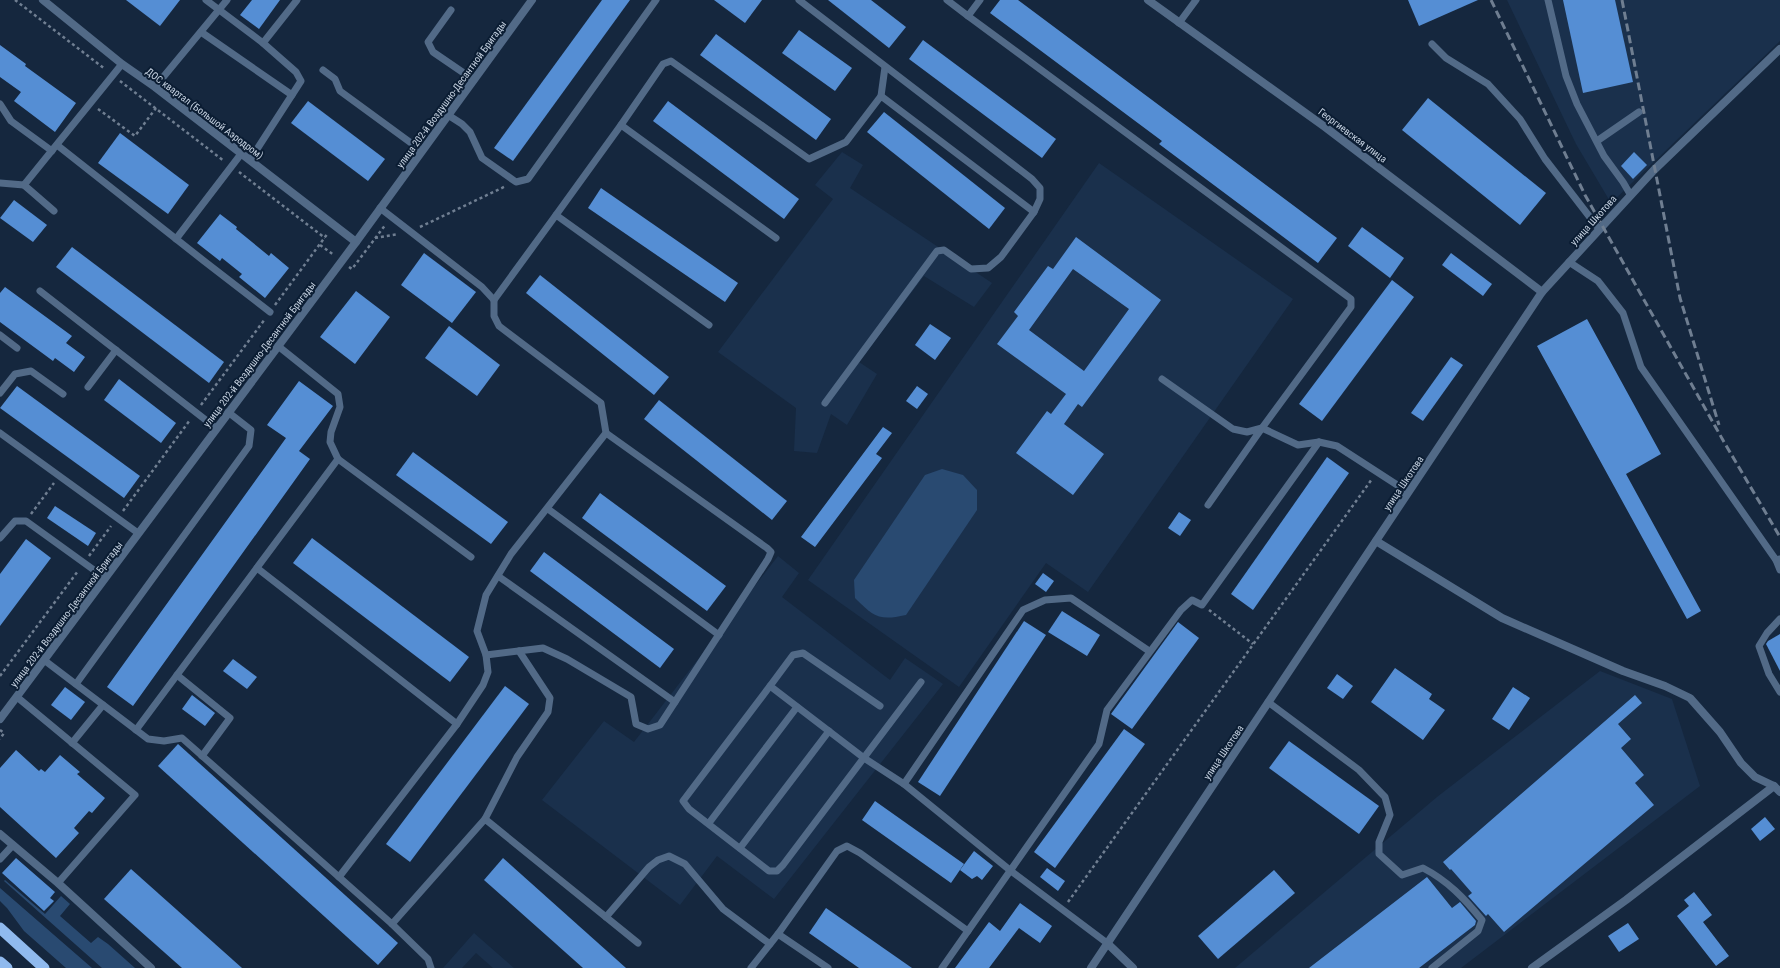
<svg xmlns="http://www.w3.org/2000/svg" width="1780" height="968" font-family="'Roboto Condensed',sans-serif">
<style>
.built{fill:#1a304c}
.green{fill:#294a71}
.building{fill:#558ed4;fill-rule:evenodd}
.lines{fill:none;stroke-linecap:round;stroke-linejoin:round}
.path{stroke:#707f92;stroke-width:2.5;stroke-dasharray:3 3;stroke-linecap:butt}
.service{stroke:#526a87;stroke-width:7}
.minor{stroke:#526a87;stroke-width:8}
.tertiary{stroke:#526a87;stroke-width:8}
.trunk{stroke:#90baee;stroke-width:11}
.rail{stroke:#6f7e91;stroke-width:3;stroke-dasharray:8 4;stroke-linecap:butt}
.labels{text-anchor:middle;stroke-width:4;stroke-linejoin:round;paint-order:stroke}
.street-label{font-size:10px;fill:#c7d3e2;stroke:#0b1d33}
</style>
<rect width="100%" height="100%" fill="#15273e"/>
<!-- built -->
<g class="built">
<path d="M1507,0H1780V41L1611,203L1576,144Z"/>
<path d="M842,152L863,165L850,188L992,283L974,307L924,276L859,362L877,374L847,425L831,414L817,453L794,451L796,408L718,352L833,199L815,185Z"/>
<path d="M1099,163L1293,299L1088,592L1046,563L959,687L808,580Z"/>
<path d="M778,556L799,573L782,597L890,680L905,658L943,684L774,899L717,856L680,905L542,800L604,721L634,742Z"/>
<path d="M1600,671L1672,699L1700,786L1461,968H1235L1437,797Z"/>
<path d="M474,933L514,968H493L476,953L462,968H443Z"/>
</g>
<!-- green -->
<g class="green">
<path d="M942,469L963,475L977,490V510L906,615C879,621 874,617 855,598L854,580L925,475Z"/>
<path d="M5,880L45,914L61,896L70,904L60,916L91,943L98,937L108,944L135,968H102L4,881Z"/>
<path d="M0,888L92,968H66L24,931L7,908L0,901Z"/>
</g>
<!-- building -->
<g class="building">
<path d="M126,0H180L160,26Z"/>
<path d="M252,0H280L259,29L240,15Z"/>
<path d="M602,0H630L513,161L494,148Z"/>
<path d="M714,0H762L745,23Z"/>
<path d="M828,0H871L906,27L889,48Z"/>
<path d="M1000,0H1018L1337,238L1318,263L1159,144L1162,141L990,13Z"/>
<path d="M1408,0H1478L1419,26Z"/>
<path d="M1563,0H1615L1633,82L1583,93Z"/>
<path d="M799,30L852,68L835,91L782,53Z"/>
<path d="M716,34L831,119L816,140L700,55Z"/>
<path d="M923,40L1056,139L1042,158L909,59Z"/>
<path d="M0,45L26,64L25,66L76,103L55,132L14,101L21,92L0,77Z"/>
<path d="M1428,98L1546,193L1520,225L1402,130Z"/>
<path d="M308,101L385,159L368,181L291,123Z"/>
<path d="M668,101L799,199L784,219L653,121Z"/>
<path d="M884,112L1005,208L989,229L867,132Z"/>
<path d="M120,133L189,185L168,214L98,163Z"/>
<path d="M1634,152L1647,165L1633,179L1621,166Z"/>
<path d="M601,188L738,283L725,302L588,208Z"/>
<path d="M14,200L47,225L33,242L0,218Z"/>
<path d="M220,214L237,227L236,229L269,256L271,253L289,268L265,298L239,277L242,274L222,258L220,261L197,243Z"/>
<path d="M1362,227L1404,258L1390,278L1348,246Z"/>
<path d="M1076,237L1161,300L1082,407L1078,404L1064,424L1104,454L1073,495L1016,453L1047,411L1051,414L1066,394L997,344L1018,316L1014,312L1048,266L1053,269ZM1073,269L1129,309L1084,371L1029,330Z"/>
<path d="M72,247L224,362L209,383L56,267Z"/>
<path d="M424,253L476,292L452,323L401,285Z"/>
<path d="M1451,253L1492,284L1483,296L1442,265Z"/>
<path d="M540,275L669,377L654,395L526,293Z"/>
<path d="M1392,280L1414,297L1322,421L1299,404Z"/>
<path d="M5,287L72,336L66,343L85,357L74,372L55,358L53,361L0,322V293Z"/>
<path d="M356,291L390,317L355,364L320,337Z"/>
<path d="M1587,319L1661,454L1626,474L1701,611L1687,619L1537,346Z"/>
<path d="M930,324L951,338L935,360L915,345Z"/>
<path d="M449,326L500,365L477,396L425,358Z"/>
<path d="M1451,357L1463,365L1423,421L1411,413Z"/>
<path d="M119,379L176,423L161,443L104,400Z"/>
<path d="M299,381L333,406L299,451L310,459L133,706L107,687L286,438L267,425Z"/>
<path d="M17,386L140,476L124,498L0,408Z"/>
<path d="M917,386L928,394L917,409L906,401Z"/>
<path d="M659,400L787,501L772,520L644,419Z"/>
<path d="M883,427L892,433L876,454L882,458L815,547L801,537Z"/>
<path d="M413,452L508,522L491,544L396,475Z"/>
<path d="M1327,457L1349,473L1253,610L1231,594Z"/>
<path d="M600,493L726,586L707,611L582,518Z"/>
<path d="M55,506L96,533L88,546L47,518Z"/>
<path d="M1179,512L1191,520L1180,536L1168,528Z"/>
<path d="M312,538L469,657L450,682L293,563Z"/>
<path d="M26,539L51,558L0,626V574Z"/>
<path d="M544,552L674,649L660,668L530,571Z"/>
<path d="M1043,573L1054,581L1046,592L1035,584Z"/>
<path d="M1062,611L1100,635L1087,656L1048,632Z"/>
<path d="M1024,621L1046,635L940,796L918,782Z"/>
<path d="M1178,622L1199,638L1132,729L1111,714Z"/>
<path d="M1780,634V671L1766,644L1768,641Z"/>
<path d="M233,659L257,677L247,689L223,671Z"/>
<path d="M1395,668L1432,694L1429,699L1445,710L1423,740L1371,702Z"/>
<path d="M1337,674L1353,686L1343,699L1327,688Z"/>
<path d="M505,686L529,704L410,862L386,844Z"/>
<path d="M65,687L85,702L71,720L51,705Z"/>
<path d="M1513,687L1530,698L1509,730L1492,719Z"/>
<path d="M192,695L215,713L205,726L182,709Z"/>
<path d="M1635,695L1642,703L1618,724L1631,739L1621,748L1644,775L1635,783L1654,805L1504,932L1488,914L1486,916L1468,896L1472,893L1451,869L1450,870L1443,862Z"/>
<path d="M1124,729L1145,744L1055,868L1034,852Z"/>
<path d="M1289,741L1379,806L1359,834L1269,768Z"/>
<path d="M178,744L398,943L378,965L158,766Z"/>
<path d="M16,750L39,771L41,769L45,772L60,755L80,772L77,774L105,798L92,813L89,811L74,828L79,833L56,858L0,807V768Z"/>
<path d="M875,801L964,864L951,883L862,820Z"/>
<path d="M1765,817L1775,829L1760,841L1751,829Z"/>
<path d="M974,851L993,866L982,880L977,876L972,879L960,870Z"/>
<path d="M16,858L55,892L50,898L54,901L44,911L2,873Z"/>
<path d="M503,858L626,968H583L484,880Z"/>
<path d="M1047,868L1065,881L1058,891L1040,877Z"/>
<path d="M131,869L242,968H182L104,899Z"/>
<path d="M1274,870L1295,893L1218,959L1198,936Z"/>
<path d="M1427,877L1452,908L1460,902L1476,921L1475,925L1419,968H1309Z"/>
<path d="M1694,892L1712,915L1703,922L1729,956L1716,966L1677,916L1689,906L1684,900Z"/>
<path d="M1020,903L1052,926L1040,943L1019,928L989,968H955L989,922L1000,931Z"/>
<path d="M826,908L912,968H859L809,933Z"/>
<path d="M1628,923L1639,939L1619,952L1608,936Z"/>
</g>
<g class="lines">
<!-- path -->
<g class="path">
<path d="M15,0L105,69"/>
<path d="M120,81L224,161"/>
<path d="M98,109L135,136L156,108"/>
<path d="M239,172L325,238"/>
<path d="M420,227L506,186"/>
<path d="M375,238L398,234"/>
<path d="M320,245L334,255"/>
<path d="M349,267L352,269L386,224"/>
<path d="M275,305L328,233"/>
<path d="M201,405L265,319"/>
<path d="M123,511L190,420"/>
<path d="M31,514L54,483"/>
<path d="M89,556L111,526"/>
<path d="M1209,610L1253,644"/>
<path d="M0,676L78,571"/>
<path d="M0,730L4,733L0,739"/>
<path d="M1068,902L1372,479"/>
</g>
<!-- service -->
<g class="service">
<path d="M206,0L263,43"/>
<path d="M799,0L1032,179L1040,188V199L1034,212"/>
<path d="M947,0L968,16L980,0"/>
<path d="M1548,0L1566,76L1577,104L1604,156L1623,182L1630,194"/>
<path d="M451,10L428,42L433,52L474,80"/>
<path d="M968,16L1351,299V307L1262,428L1298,445L1319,442L1337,446L1408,492"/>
<path d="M1179,23L1196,0"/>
<path d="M201,32L292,95"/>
<path d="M1432,44L1446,58L1488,84L1520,119L1545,159L1599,229"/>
<path d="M323,70L335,79L340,91L422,151"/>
<path d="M155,87L227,0"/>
<path d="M881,96L885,67"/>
<path d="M0,104L11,121L52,151"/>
<path d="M448,115L462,124L470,132L482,158L516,182L528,179L656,0"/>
<path d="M621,125L776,238"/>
<path d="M1597,141L1639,112"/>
<path d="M57,145L204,261L270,312"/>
<path d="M250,160L301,81L296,72L263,43L297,0"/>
<path d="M0,183L24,185L122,64"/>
<path d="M24,185L54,211"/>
<path d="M556,215L621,125L663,64L671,61L809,159L846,142L881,96L1034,212L1001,257L988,268L971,269L944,250L937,251L825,403"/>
<path d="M176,239L241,154"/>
<path d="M1569,262L1598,281L1623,313L1641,367L1776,560L1780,559"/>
<path d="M40,291L216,428"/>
<path d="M494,300L556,215L709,325"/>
<path d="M0,335L17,348"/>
<path d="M1162,379L1233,429L1247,432L1262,428L1208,505"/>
<path d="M88,387L116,350"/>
<path d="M0,393L15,374L31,371L63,394"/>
<path d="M0,433L138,533"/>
<path d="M338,459L471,557"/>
<path d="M548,509L719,635"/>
<path d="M0,538L15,521H26L105,578"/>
<path d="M1776,560L1780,570"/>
<path d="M257,568L457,724"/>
<path d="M498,576L675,702"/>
<path d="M1780,619L1767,633L1759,646L1769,674L1780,692"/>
<path d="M486,655L543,648L567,659L631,697L636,724L648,729L660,725L768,559L771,552L767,548L606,433"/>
<path d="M44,660L148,739L164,741L182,738L392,924L485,819L638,943"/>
<path d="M177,675L230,718L202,756"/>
<path d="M76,684L249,446L251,430L228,412"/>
<path d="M770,686L683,801L689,809L769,871H777L783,865L921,682"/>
<path d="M17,697L135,795L58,883"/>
<path d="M1268,702L1359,770L1385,797L1390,815L1379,842V854L1402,875L1423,868C1448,881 1464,898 1482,920L1478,931L1432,968"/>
<path d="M880,706L803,653L793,655L770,686L864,758L904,784L1011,871L1107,943"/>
<path d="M136,730L338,459L330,442L331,432L340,407L338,394L278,346"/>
<path d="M72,743L103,705"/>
<path d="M904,784L1023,610L1045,600L1071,598L1149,651"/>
<path d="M485,819L517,757L548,712L550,698L519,651"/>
<path d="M709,823L797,707"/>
<path d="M740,848L829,731"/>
<path d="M0,859L13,845"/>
<path d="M339,877L457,724L483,685L488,672L486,655L477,631L486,595L511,554L606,433L601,403L499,326L494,316V300L482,287L380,208"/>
<path d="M606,917L649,867L658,860L669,856L685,864L723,909L770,944"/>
<path d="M392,924L428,959L431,968"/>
<path d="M778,934L828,968"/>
<path d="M751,968L778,934L837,851L847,846L860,853L968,931"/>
<path d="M942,968L1099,744L1107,710L1181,610L1192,600L1202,605L1319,442"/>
</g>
<!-- minor -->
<g class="minor">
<path d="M43,0L122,64L155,87L356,242"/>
<path d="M1542,292L1654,170L1780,49"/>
<path d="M1376,541L1502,618L1623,671L1665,686L1690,698L1720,732L1741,763L1755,777L1774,786L1780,792"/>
<path d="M0,834L58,883L151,968"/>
<path d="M1107,943L1133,968"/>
<path d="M1532,968L1626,900L1774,786"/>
</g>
<!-- tertiary -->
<g class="tertiary">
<path d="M0,719L356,242L532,0"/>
<path d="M1091,968L1542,292L1325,127L1148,0"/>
</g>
<!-- trunk -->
<g class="trunk">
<path d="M0,928L44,968"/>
<path d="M0,962L7,968"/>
</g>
<!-- rail -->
<g class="rail">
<path d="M1491,0L1585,195L1724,442L1780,537"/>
<path d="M1622,0L1680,298L1719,425"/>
</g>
</g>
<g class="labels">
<!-- street labels -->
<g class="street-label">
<text transform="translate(451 94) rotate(-54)" y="4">улица 202-й Воздушно-Десантной Бригады</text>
<text transform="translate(205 113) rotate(37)" y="4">ДОС квартал (Большой Аэродром)</text>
<text transform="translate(1353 135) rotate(37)" y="4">Георгиевская улица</text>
<text transform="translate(1593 220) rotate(-48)" y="4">улица Шкотова</text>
<text transform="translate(259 354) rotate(-53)" y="4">улица 202-й Воздушно-Десантной Бригады</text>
<text transform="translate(1403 483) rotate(-56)" y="4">улица Шкотова</text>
<text transform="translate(66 614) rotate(-53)" y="4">улица 202-й Воздушно-Десантной Бригады</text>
<text transform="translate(1223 752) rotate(-56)" y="4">улица Шкотова</text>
</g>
</g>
</svg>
